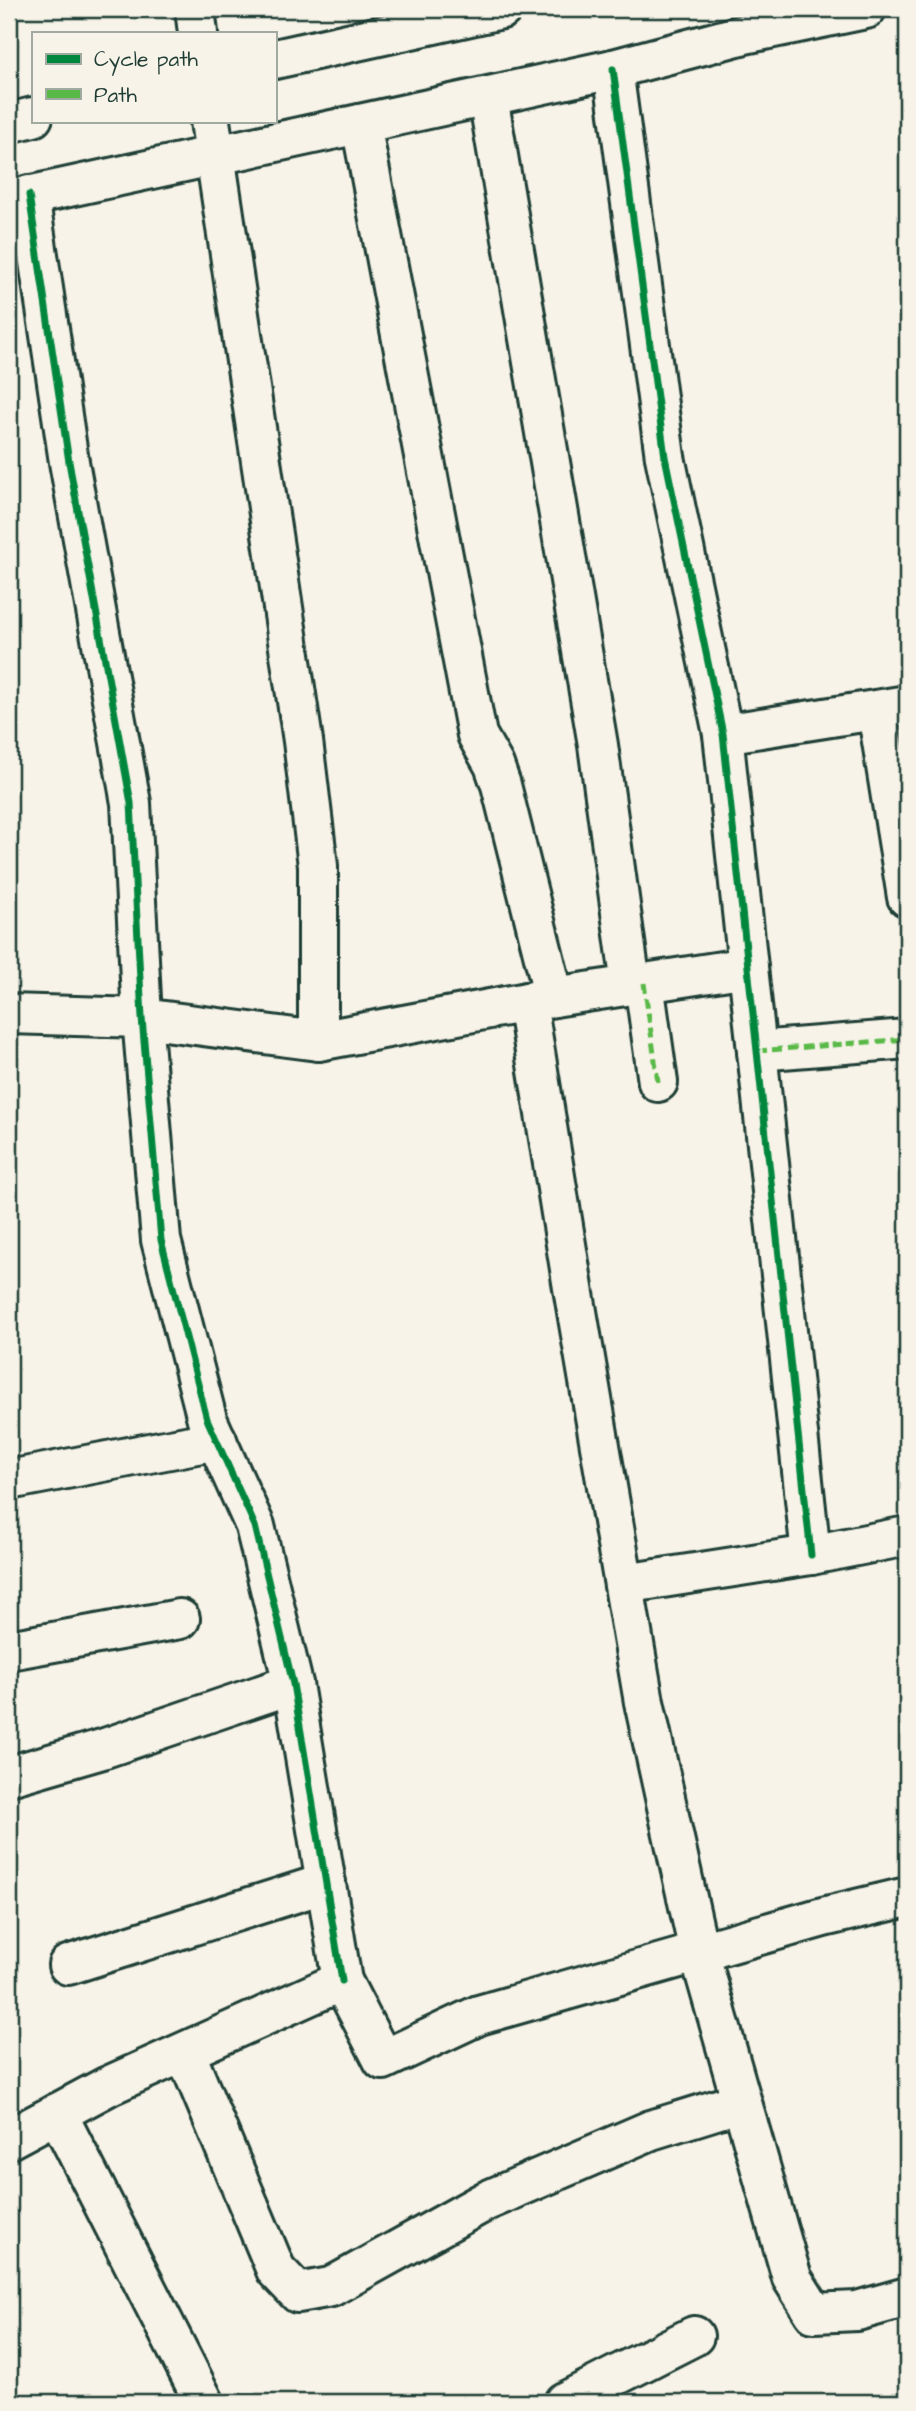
<svg xmlns="http://www.w3.org/2000/svg" width="916" height="2411" font-family="'Architects Daughter',sans-serif">
<style>
.lines{fill:none;stroke-linecap:round;stroke-linejoin:round}
.minor-casing{stroke:#1f3d34;stroke-width:44}
.major-casing{stroke:#1f3d34;stroke-width:44}
.minor{stroke:#f7f3e8;stroke-width:38}
.major{stroke:#f7f3e8;stroke-width:38}
.quiet{stroke:#58b947;stroke-width:5;stroke-dasharray:10 5;stroke-linecap:butt}
.cycleway-casing{stroke:#f7f3e8;stroke-width:11}
.cycleway{stroke:#00873e;stroke-width:7}
</style>
<rect width="100%" height="100%" fill="#f7f3e8"/>
<filter id="ink" filterUnits="userSpaceOnUse"><feTurbulence type="fractalNoise" baseFrequency=".0143" numOctaves="2"/><feDisplacementMap in="SourceGraphic" scale="14" xChannelSelector="R" yChannelSelector="G"/><feConvolveMatrix kernelMatrix="1 2 1 2 8 2 1 2 1" color-interpolation-filters="sRGB"/></filter>
<g filter="url(#ink)">
<g class="lines">
<!-- minor casing -->
<g class="minor-casing">
<g id="minor">
<path d="M195,9L198,33"/>
<path d="M613,69L665,457L723,734L811,1555"/>
<path d="M488,97L598,745L631,985"/>
<path d="M210,121L303,741L318,866V1041"/>
<path d="M361,124L477,735L494,765L501,785L554,997"/>
<path d="M29,195L69,462L131,803L142,1018L161,1240L207,1419L255,1526L293,1684L342,1981"/>
<path d="M877,710L907,897"/>
<path d="M723,734L907,705"/>
<path d="M644,983L658,1082"/>
<path d="M527,1002L574,1294L644,1702L699,1952L792,2278L814,2313L857,2311L907,2297"/>
<path d="M9,1014L142,1018L318,1041L554,997L748,967"/>
<path d="M757,1051L907,1039"/>
<path d="M9,1480L217,1440"/>
<path d="M624,1584L811,1555L907,1536"/>
<path d="M9,1650L180,1619"/>
<path d="M9,1776L102,1749L293,1684"/>
<path d="M68,1965L326,1883"/>
<path d="M185,2052L276,2270L298,2293L331,2287L486,2201L651,2130L741,2102"/>
<path d="M57,2113L204,2402"/>
<path d="M9,2139L108,2086L342,1981L383,2060L479,2015L823,1917L907,1897"/>
<path d="M564,2402L694,2336"/>
</g>
</g>
<!-- major casing -->
<g class="major-casing">
<g id="major">
<path d="M275,59L502,9"/>
<path d="M9,123L33,117"/>
<path d="M9,200L613,69L745,34L866,9"/>
</g>
</g>
<!-- minor -->
<use href="#minor" class="minor"/>
<!-- major -->
<use href="#major" class="major"/>
<!-- quiet -->
<g class="quiet">
<path d="M644,983L658,1082"/>
<path d="M757,1051L907,1039"/>
</g>
<!-- cycleway casing -->
<g class="cycleway-casing">
<g id="cycleway">
<path d="M613,69L665,457L723,734L811,1555"/>
<path d="M29,195L69,462L131,803L142,1018L161,1240L207,1419L255,1526L293,1684L342,1981"/>
</g>
</g>
<!-- cycleway -->
<use href="#cycleway" class="cycleway"/>
</g>
</g>
<!-- margin -->
<rect width="916" height="2411" fill="none" stroke="#f7f3e8" stroke-width="35"/>
<rect x="18" y="18" width="881" height="2376" fill="none" stroke="#1f3d34" stroke-width="2.5" filter="url(#ink)"/>
<!-- legend -->
<rect x="32" y="32" width="245" height="91" fill="#f7f3e8" stroke="#a1aaa0" stroke-width="2"/>
<rect x="46" y="54" width="35" height="10" fill="#00873e" stroke="#a1aaa0" stroke-width="2"/>
<text x="94" y="66" font-size="21" fill="#1f3d34">Cycle path</text>
<rect x="46" y="89" width="35" height="10" fill="#58b947" stroke="#a1aaa0" stroke-width="2"/>
<text x="94" y="102" font-size="21" fill="#1f3d34">Path</text>
</svg>
